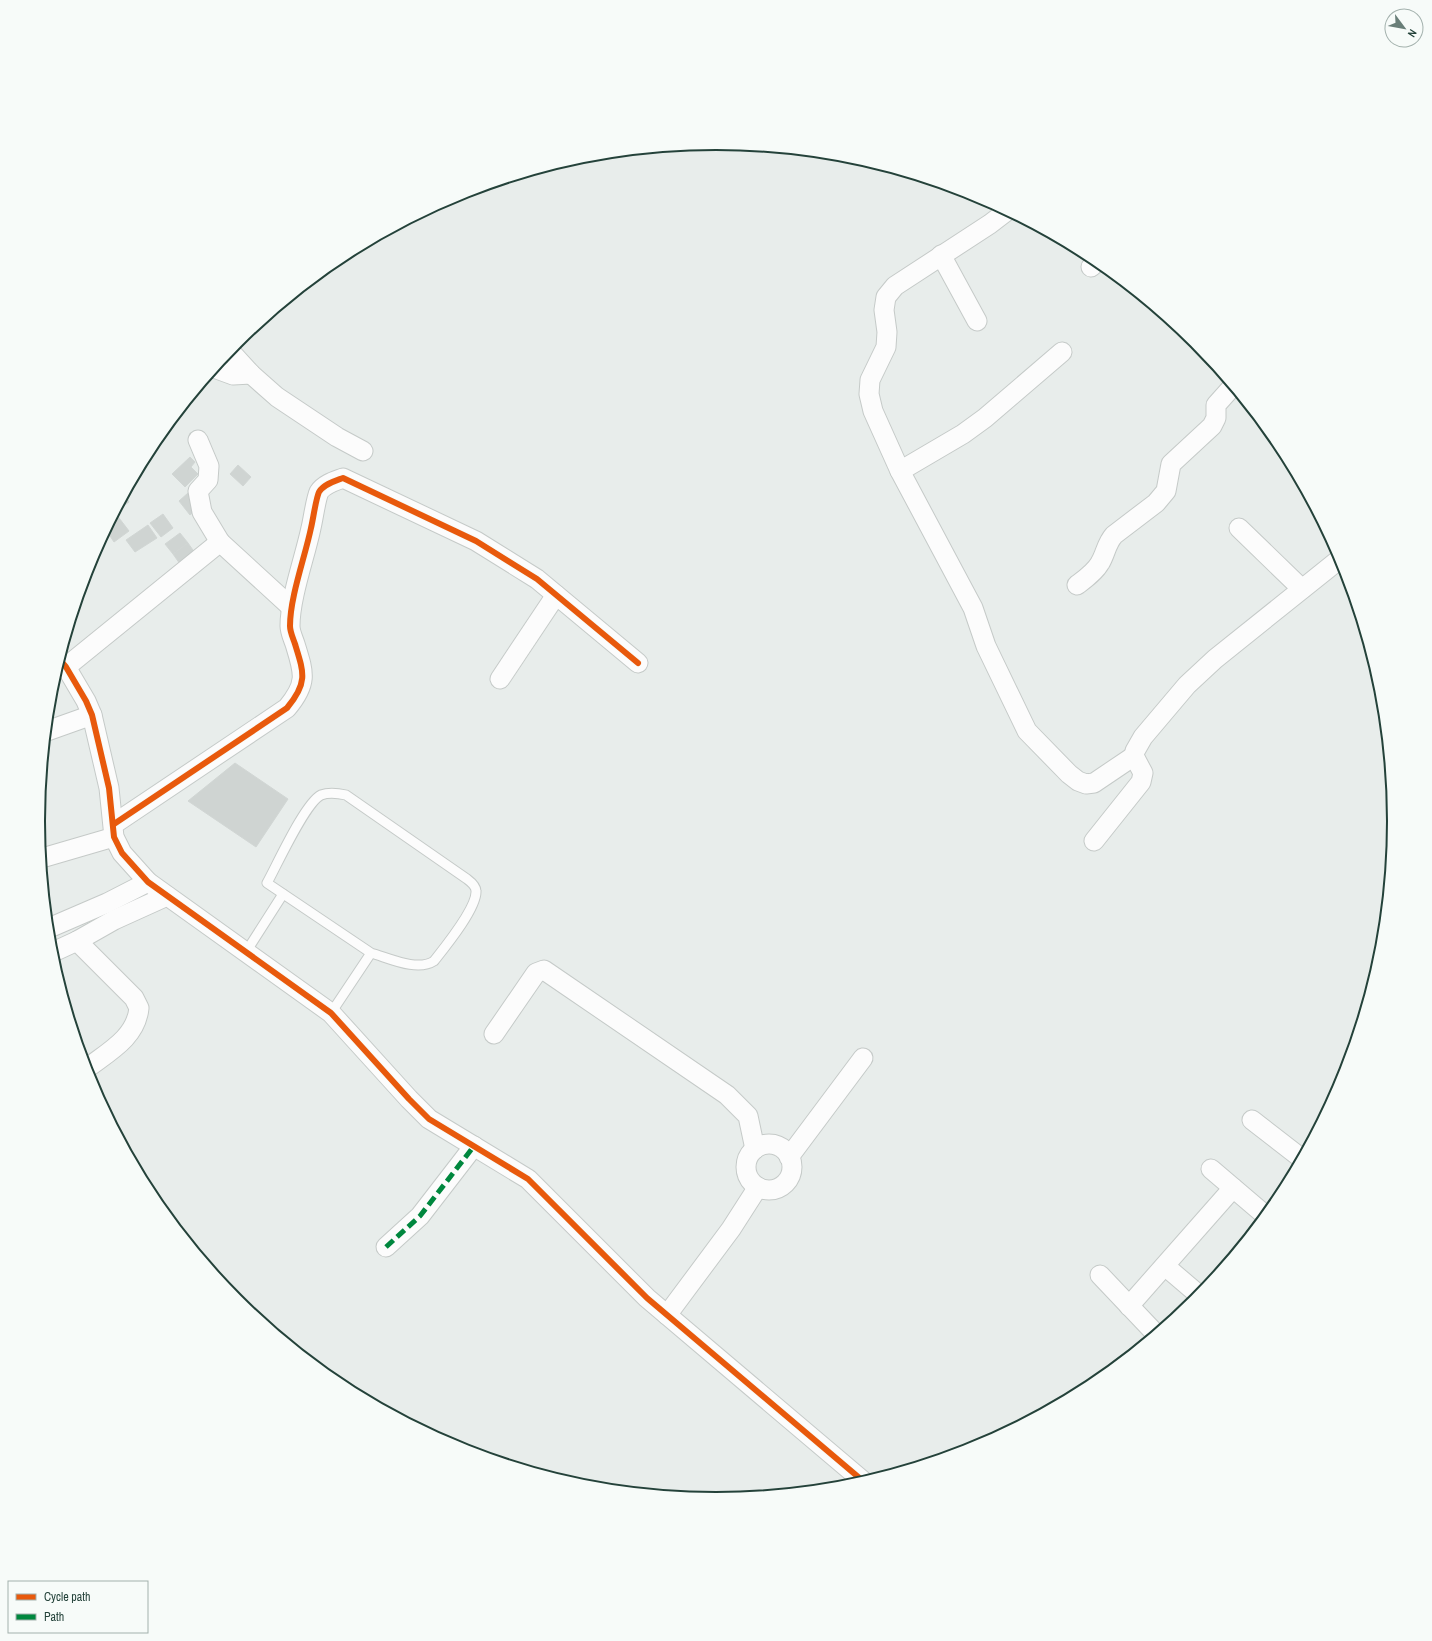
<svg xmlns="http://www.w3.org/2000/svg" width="1432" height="1641" font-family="'Archivo Narrow',sans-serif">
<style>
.building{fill:#cfd4d2;stroke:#d1d6d4}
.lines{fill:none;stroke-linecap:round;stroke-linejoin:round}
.lane-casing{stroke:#c5cac8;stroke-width:11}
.street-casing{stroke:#c5cac8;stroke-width:21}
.lane{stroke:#fcfcfc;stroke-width:9}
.street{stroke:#fcfcfc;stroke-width:19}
.quiet{stroke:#00873e;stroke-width:5;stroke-dasharray:10 5;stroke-linecap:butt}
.cycleway-casing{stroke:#f7fbf9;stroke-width:8}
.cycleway{stroke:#e8590c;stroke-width:6}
.rim{fill:none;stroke:#24423a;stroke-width:2}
</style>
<rect width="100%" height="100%" fill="#e8edeb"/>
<!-- building -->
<g class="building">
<path d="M190,457L195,462L191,467L198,474L185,487L172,474Z"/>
<path d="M238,465L251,477L243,486L230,474Z"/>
<path d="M188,493L199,507L190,515L179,501Z"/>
<path d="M125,495L129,502L116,511Z"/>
<path d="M116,514L129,531L114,542L106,530Z"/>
<path d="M163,514L173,528L161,537L150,523Z"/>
<path d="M148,525L157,538L135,552L126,540Z"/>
<path d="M180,533L188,543L173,554L165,544Z"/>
<path d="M188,543L195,553L180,564L173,554Z"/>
<path d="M235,763L288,799L256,847L188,801Z"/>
</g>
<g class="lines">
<!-- lane casing -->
<g class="lane-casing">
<g id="lane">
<path d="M246,952L283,894"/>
<path d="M331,1013L371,953L267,883C277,865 305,803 321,795C329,792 337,793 346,795L467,879C471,882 476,886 476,891C477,908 445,947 434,961C417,972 389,958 371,953"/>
</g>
</g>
<!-- street casing -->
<g class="street-casing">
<g id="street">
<path d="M1007,211L990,224L895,286L886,297L884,310L887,332L886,347L870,380L869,394L873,411L900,471L973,608L986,646L1027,731L1069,774L1078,781L1086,784L1094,783L1134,756"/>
<path d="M941,255L977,321"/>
<path d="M1091,267L1098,261"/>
<path d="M229,350L251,374L277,397L337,437L363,451"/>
<path d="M214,368L233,375L251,374"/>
<path d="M198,440L209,466L208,480L198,491L202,512L220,542"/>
<path d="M900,471L963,434L985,418L1062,352"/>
<path d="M1239,528L1302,589"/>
<path d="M1077,585C1085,579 1095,572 1100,563C1106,553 1106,544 1114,535L1156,503L1166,491L1171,464L1212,426L1216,418V405L1233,386"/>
<path d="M60,660L66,667L86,701L92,715L109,788L114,837L122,853L148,882L331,1013L409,1099L429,1119L528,1179L647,1298L863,1481"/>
<path d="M66,667L220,542L291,607"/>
<path d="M500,679L556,595"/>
<path d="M47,731L92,715"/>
<path d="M114,824L287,708C308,683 304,673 295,644C293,638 290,632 290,626C290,597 305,557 311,528C313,520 316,498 319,492C324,484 335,481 343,478L476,541L537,579L638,663"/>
<path d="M1094,841L1141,782L1143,773L1134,756L1135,751L1143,737L1187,685L1215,659L1341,558"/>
<path d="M42,858L114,837"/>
<path d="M49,928L107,903L148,882"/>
<path d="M77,941L114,920L167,896"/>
<path d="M51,953L77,941L134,998L139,1008C136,1038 108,1052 86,1069"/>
<path d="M494,1034L536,973L544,970L727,1095L748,1116L755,1149"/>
<path d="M1252,1120L1301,1158"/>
<circle cx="769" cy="1167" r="23"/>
<path d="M789,1157L863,1058"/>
<path d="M1211,1169L1265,1215"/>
<path d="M386,1247L420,1216L474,1146"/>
<path d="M1165,1266L1199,1295"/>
<path d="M1100,1275L1155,1333"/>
<path d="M1129,1306L1233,1188"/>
<path d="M667,1315L731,1229L758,1187"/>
</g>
</g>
<!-- lane -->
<use href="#lane" class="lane"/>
<!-- street -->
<use href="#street" class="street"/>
<!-- quiet -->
<path class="quiet" d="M386,1247L420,1216L474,1146"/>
<!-- cycleway casing -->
<g class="cycleway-casing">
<g id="cycleway">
<path d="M60,660L66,667L86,701L92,715L109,788L114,837L122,853L148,882L331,1013L409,1099L429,1119L528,1179L647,1298L863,1481"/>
<path d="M114,824L287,708C308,683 304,673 295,644C293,638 290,632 290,626C290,597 305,557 311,528C313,520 316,498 319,492C324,484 335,481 343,478L476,541L537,579L638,663"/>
</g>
</g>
<!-- cycleway -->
<use href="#cycleway" class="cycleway"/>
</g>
<!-- crop -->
<path d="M0 0H1432V1641H0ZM45 821a671 671 0 1 1 1342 0a671 671 0 1 1-1342 0Z" fill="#f7fbf9" fill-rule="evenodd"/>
<path class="rim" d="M45 821a671 671 0 1 1 1342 0a671 671 0 1 1-1342 0Z"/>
<!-- legend -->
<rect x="8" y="1581" width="140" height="52" fill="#f7fbf9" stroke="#a3b1ad"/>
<rect x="16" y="1594" width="20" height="6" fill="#e8590c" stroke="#a3b1ad"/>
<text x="44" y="1601" font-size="12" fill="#24423a">Cycle path</text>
<rect x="16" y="1614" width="20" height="6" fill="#00873e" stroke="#a3b1ad"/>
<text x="44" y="1621" font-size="12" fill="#24423a">Path</text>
<!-- north arrow -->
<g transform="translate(1404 28) rotate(122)"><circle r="19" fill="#f7fbf9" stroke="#a3b1ad"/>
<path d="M0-3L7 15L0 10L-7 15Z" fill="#697e78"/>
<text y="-6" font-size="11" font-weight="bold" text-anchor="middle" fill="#24423a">N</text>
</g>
</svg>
